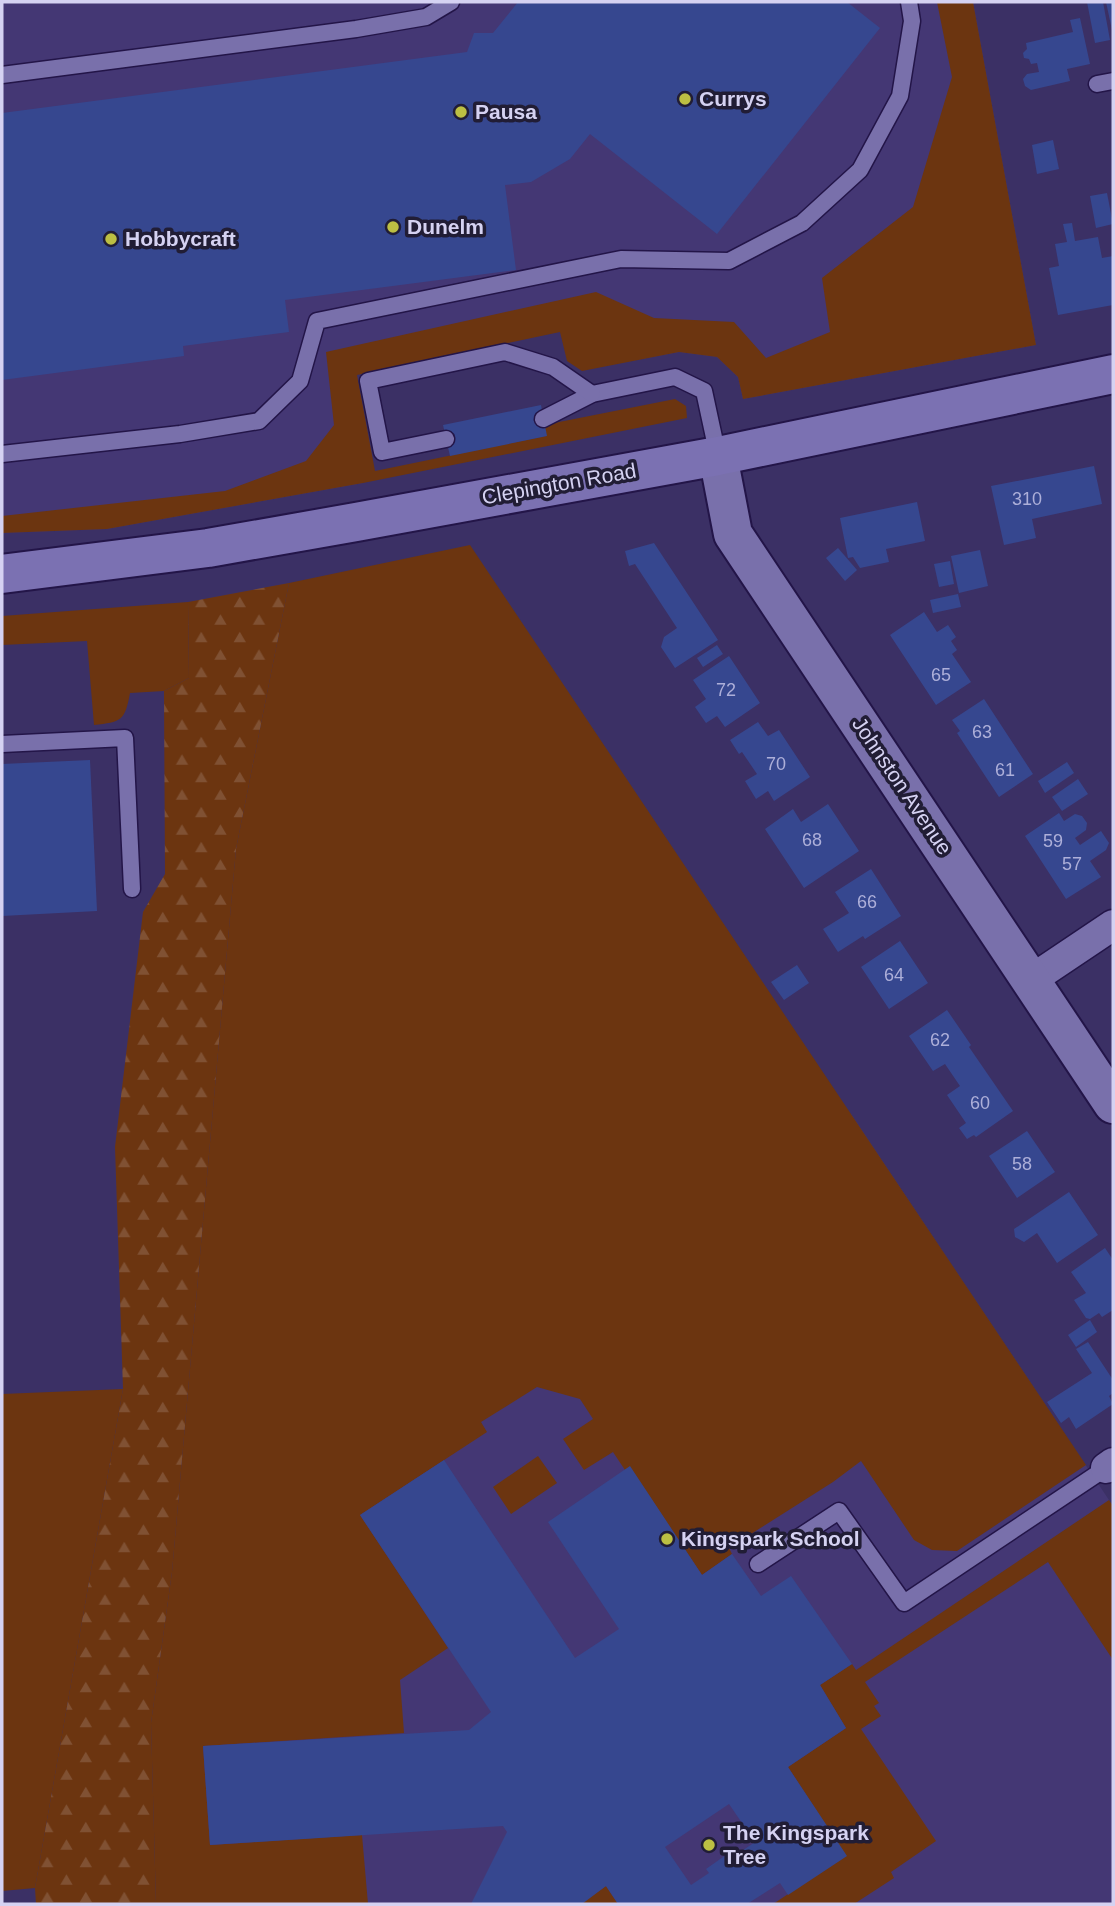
<svg xmlns="http://www.w3.org/2000/svg" width="1115" height="1906" font-family="Arial,sans-serif">
<style>
.built{fill:#443774}
.grass{fill:#6c3510}
.forest{fill:url(#forest-firs)}
.building{fill:#36478f;fill-rule:evenodd}
.lines{fill:none;stroke-linecap:round;stroke-linejoin:round}
.service-casing{stroke:#231548;stroke-width:19}
.minor-casing{stroke:#231548;stroke-width:33}
.tertiary-casing{stroke:#231548;stroke-width:42}
.secondary-casing{stroke:#231548;stroke-width:42}
.service{stroke:#7970ab;stroke-width:16}
.minor{stroke:#7970ab;stroke-width:30}
.tertiary{stroke:#7970ab;stroke-width:38}
.secondary{stroke:#7b71b2;stroke-width:38}
.poi-dot{fill:#bcbf43;stroke:#211d35;stroke-width:2.5}
.labels{text-anchor:middle;stroke-width:7;stroke-linejoin:round;paint-order:stroke}
.number-label{font-size:18px;fill:#adafd9}
.poi-label{font-size:21px;font-weight:bold;fill:#d5d2f2;stroke:#211d35;text-anchor:start}
.street-label{font-size:21px;fill:#d5d2f2;stroke:#211d35}
</style>
<defs>
<pattern id="forest-firs" width="22" height="20" patternUnits="userSpaceOnUse" patternTransform="scale(1.75)"><rect width="22" height="20" fill="#6c3510"/><path d="M5 1l3.5 6h-7zM16 11l3.5 6h-7z" fill="#805133"/></pattern>
</defs>
<rect width="100%" height="100%" fill="#3b3065"/>
<!-- built -->
<g class="built">
<path d="M2,2H973L1036,345L743,399L738,377L717,357L679,352L610,365L599,305L341,357L363,483L107,529L2,533Z"/>
<path d="M851,1114L1113,1506V1904H156L172,1572Z"/>
</g>
<!-- grass -->
<g class="grass">
<path d="M937,2H973L1036,345L743,399L738,377L717,357L679,352L582,371L567,361L560,332L357,375L375,471L546,436L544,425L675,399L686,406L687,418L363,483L107,529L2,533V516L225,491L306,461L334,425L326,352L596,292L654,318L734,322L766,358L830,332L822,278L913,207L952,77Z"/>
<path d="M470,545L1086,1465L957,1551L932,1550L914,1540L861,1461L833,1482L729,1548L732,1554L702,1575L630,1467L625,1470L613,1452L584,1470L563,1439L593,1419L580,1399L537,1387L481,1422L487,1432L360,1515L448,1648L400,1680L404,1733L203,1746L210,1845L362,1835L368,1904H156L151,1723L172,1572L236,849L289,583Z"/>
<path d="M188,602L189,678L164,691L130,693C125,721 121,722 94,725L87,641L2,645V616Z"/>
<path d="M123,1389L35,1888L2,1891V1394Z"/>
<path d="M538,1456L557,1483L511,1514L493,1487Z"/>
<path d="M1109,1500L1113,1506V1660L1048,1562L865,1682L879,1703L874,1706L881,1716L861,1729L936,1841L891,1872L894,1878L854,1904H773L846,1856L788,1767L846,1728L820,1685L852,1664L856,1670Z"/>
<path d="M606,1886L618,1904H582L583,1902Z"/>
</g>
<!-- forest -->
<path class="forest" d="M289,583L236,849L172,1572L151,1723L156,1904H36L35,1888L123,1389L115,1147L143,912L165,874L164,691L189,678L188,602Z"/>
<!-- building -->
<g class="building">
<path d="M518,2H847L880,28L717,234L590,134L570,159L531,182L505,185L516,270L285,300L289,332L183,346L184,356L2,380V113L467,52L474,33H493Z"/>
<path d="M1087,2H1103L1110,40L1095,43Z"/>
<path d="M1106,2H1113V30H1112Z"/>
<path d="M1080,18L1090,64L1067,69L1070,81L1031,90L1025,86L1023,79L1027,74L1039,72L1037,63L1031,64L1029,59L1024,58L1023,53L1027,49L1026,43L1073,32L1070,20Z"/>
<path d="M1053,140L1059,169L1037,174L1032,145Z"/>
<path d="M1107,193L1113,224L1096,228L1090,196Z"/>
<path d="M1072,223L1075,241L1098,237L1102,258L1113,256V305L1058,315L1049,268L1059,266L1055,244L1067,242L1063,224Z"/>
<path d="M541,405L547,436L450,456L443,425Z"/>
<path d="M1094,466L1102,504L1032,519L1036,538L1004,545L991,486Z"/>
<path d="M917,502L925,541L886,549L889,562L860,568L853,557L848,558L840,518Z"/>
<path d="M654,543L718,640L675,668L661,647L664,637L677,628L635,564L629,566L625,551Z"/>
<path d="M838,548L857,570L845,581L826,558Z"/>
<path d="M980,550L988,586L959,593L951,556Z"/>
<path d="M950,561L954,584L939,587L934,564Z"/>
<path d="M958,594L961,607L933,613L930,600Z"/>
<path d="M924,612L937,632L948,625L956,637L951,641L957,650L952,654L971,682L936,705L890,635Z"/>
<path d="M717,645L723,654L703,667L697,658Z"/>
<path d="M729,656L760,703L725,727L717,716L706,723L695,707L706,699L693,680Z"/>
<path d="M984,699L1033,774L999,797L957,733L960,731L952,720Z"/>
<path d="M758,722L768,736L779,730L810,777L774,801L768,791L756,799L745,781L757,774L742,752L739,754L730,740Z"/>
<path d="M90,760L97,911L2,916V764Z"/>
<path d="M1067,762L1074,773L1045,793L1038,781Z"/>
<path d="M1078,779L1088,794L1062,811L1052,797Z"/>
<path d="M828,804L859,851L804,888L765,829L793,809L801,822Z"/>
<path d="M1059,813L1064,821L1075,814L1082,816L1087,823L1086,830L1075,838L1080,845L1101,831L1109,843L1106,850L1090,861L1101,877L1066,899L1025,836Z"/>
<path d="M871,869L901,916L865,939L863,936L838,952L823,929L849,913L835,892Z"/>
<path d="M900,941L928,983L889,1009L861,967Z"/>
<path d="M797,965L809,983L784,1000L771,982Z"/>
<path d="M947,1010L971,1045L969,1047L1013,1111L976,1137L974,1135L967,1139L959,1128L966,1123L947,1095L960,1086L945,1064L933,1071L909,1036Z"/>
<path d="M1027,1131L1055,1172L1017,1198L989,1156Z"/>
<path d="M1069,1192L1098,1235L1057,1263L1037,1233L1024,1242L1015,1237L1014,1229Z"/>
<path d="M1105,1248L1113,1260V1310L1102,1317L1099,1313L1090,1319L1086,1318L1074,1300L1086,1293L1071,1272Z"/>
<path d="M1090,1320L1097,1332L1076,1347L1068,1335Z"/>
<path d="M1088,1342L1113,1380V1393L1109,1396L1113,1404L1076,1429L1069,1417L1061,1423L1047,1402L1092,1373L1076,1349Z"/>
<path d="M444,1460L575,1658L619,1629L548,1522L630,1466L702,1575L732,1554L761,1596L791,1576L852,1664L820,1685L846,1728L788,1767L847,1856L788,1895L780,1883L747,1904H618L606,1886L582,1904H471L507,1832L503,1826L210,1845L203,1746L469,1730L491,1712L360,1515ZM729,1804L755,1842L736,1855L733,1850L706,1869L709,1873L691,1885L665,1847Z"/>
</g>
<g class="lines">
<!-- service casing -->
<g class="service-casing">
<g id="service">
<path d="M2,75L356,29L426,17L451,2"/>
<path d="M1097,84L1113,81"/>
<path d="M543,419L592,394L675,377L704,391L718,456"/>
<path d="M446,439L382,452L368,381L505,352L553,367L592,394"/>
<path d="M2,454L180,434L259,421L300,381L317,321L621,259L729,261L802,223L860,170L900,96L912,21L909,2"/>
<path d="M2,744L125,738L132,889"/>
<path d="M758,1564L839,1511L904,1603L1106,1468"/>
</g>
</g>
<!-- minor casing -->
<g class="minor-casing">
<g id="minor">
<path d="M1031,980L1113,925"/>
<path d="M1106,1468L1113,1463"/>
</g>
</g>
<!-- tertiary casing -->
<g class="tertiary-casing">
<path id="tertiary" d="M718,456L733,534L1113,1104"/>
</g>
<!-- secondary casing -->
<g class="secondary-casing">
<path id="secondary" d="M2,574L208,548L356,522L718,456L1113,374"/>
</g>
<!-- service -->
<use href="#service" class="service"/>
<!-- minor -->
<use href="#minor" class="minor"/>
<!-- tertiary -->
<use href="#tertiary" class="tertiary"/>
<!-- secondary -->
<use href="#secondary" class="secondary"/>
</g>
<!-- markers -->
<g class="poi-dot">
<circle cx="685" cy="99" r="7"/>
<circle cx="461" cy="112" r="7"/>
<circle cx="393" cy="227" r="7"/>
<circle cx="111" cy="239" r="7"/>
<circle cx="667" cy="1539" r="7"/>
<circle cx="709" cy="1845" r="7"/>
</g>
<g class="labels">
<!-- number labels -->
<g class="number-label">
<text x="1027" y="505">310</text>
<text x="941" y="681">65</text>
<text x="726" y="696">72</text>
<text x="982" y="738">63</text>
<text x="776" y="770">70</text>
<text x="1005" y="776">61</text>
<text x="812" y="846">68</text>
<text x="1053" y="847">59</text>
<text x="1072" y="870">57</text>
<text x="867" y="908">66</text>
<text x="894" y="981">64</text>
<text x="940" y="1046">62</text>
<text x="980" y="1109">60</text>
<text x="1022" y="1170">58</text>
</g>
<!-- poi labels -->
<g class="poi-label">
<text x="699" y="106">Currys</text>
<text x="475" y="119">Pausa</text>
<text x="407" y="234">Dunelm</text>
<text x="125" y="246">Hobbycraft</text>
<text x="681" y="1546">Kingspark School</text>
<text x="723" y="1840">The Kingspark<tspan x="723" dy="24">Tree</tspan></text>
</g>
<!-- street labels -->
<g class="street-label">
<text transform="translate(559 484) rotate(-10)" y="7">Clepington Road</text>
<text transform="translate(902 786) rotate(56)" y="7">Johnston Avenue</text>
</g>
</g>
<!-- border -->
<rect width="1115" height="1906" fill="none" stroke="#d5d2f2" stroke-width="7"/>
</svg>
